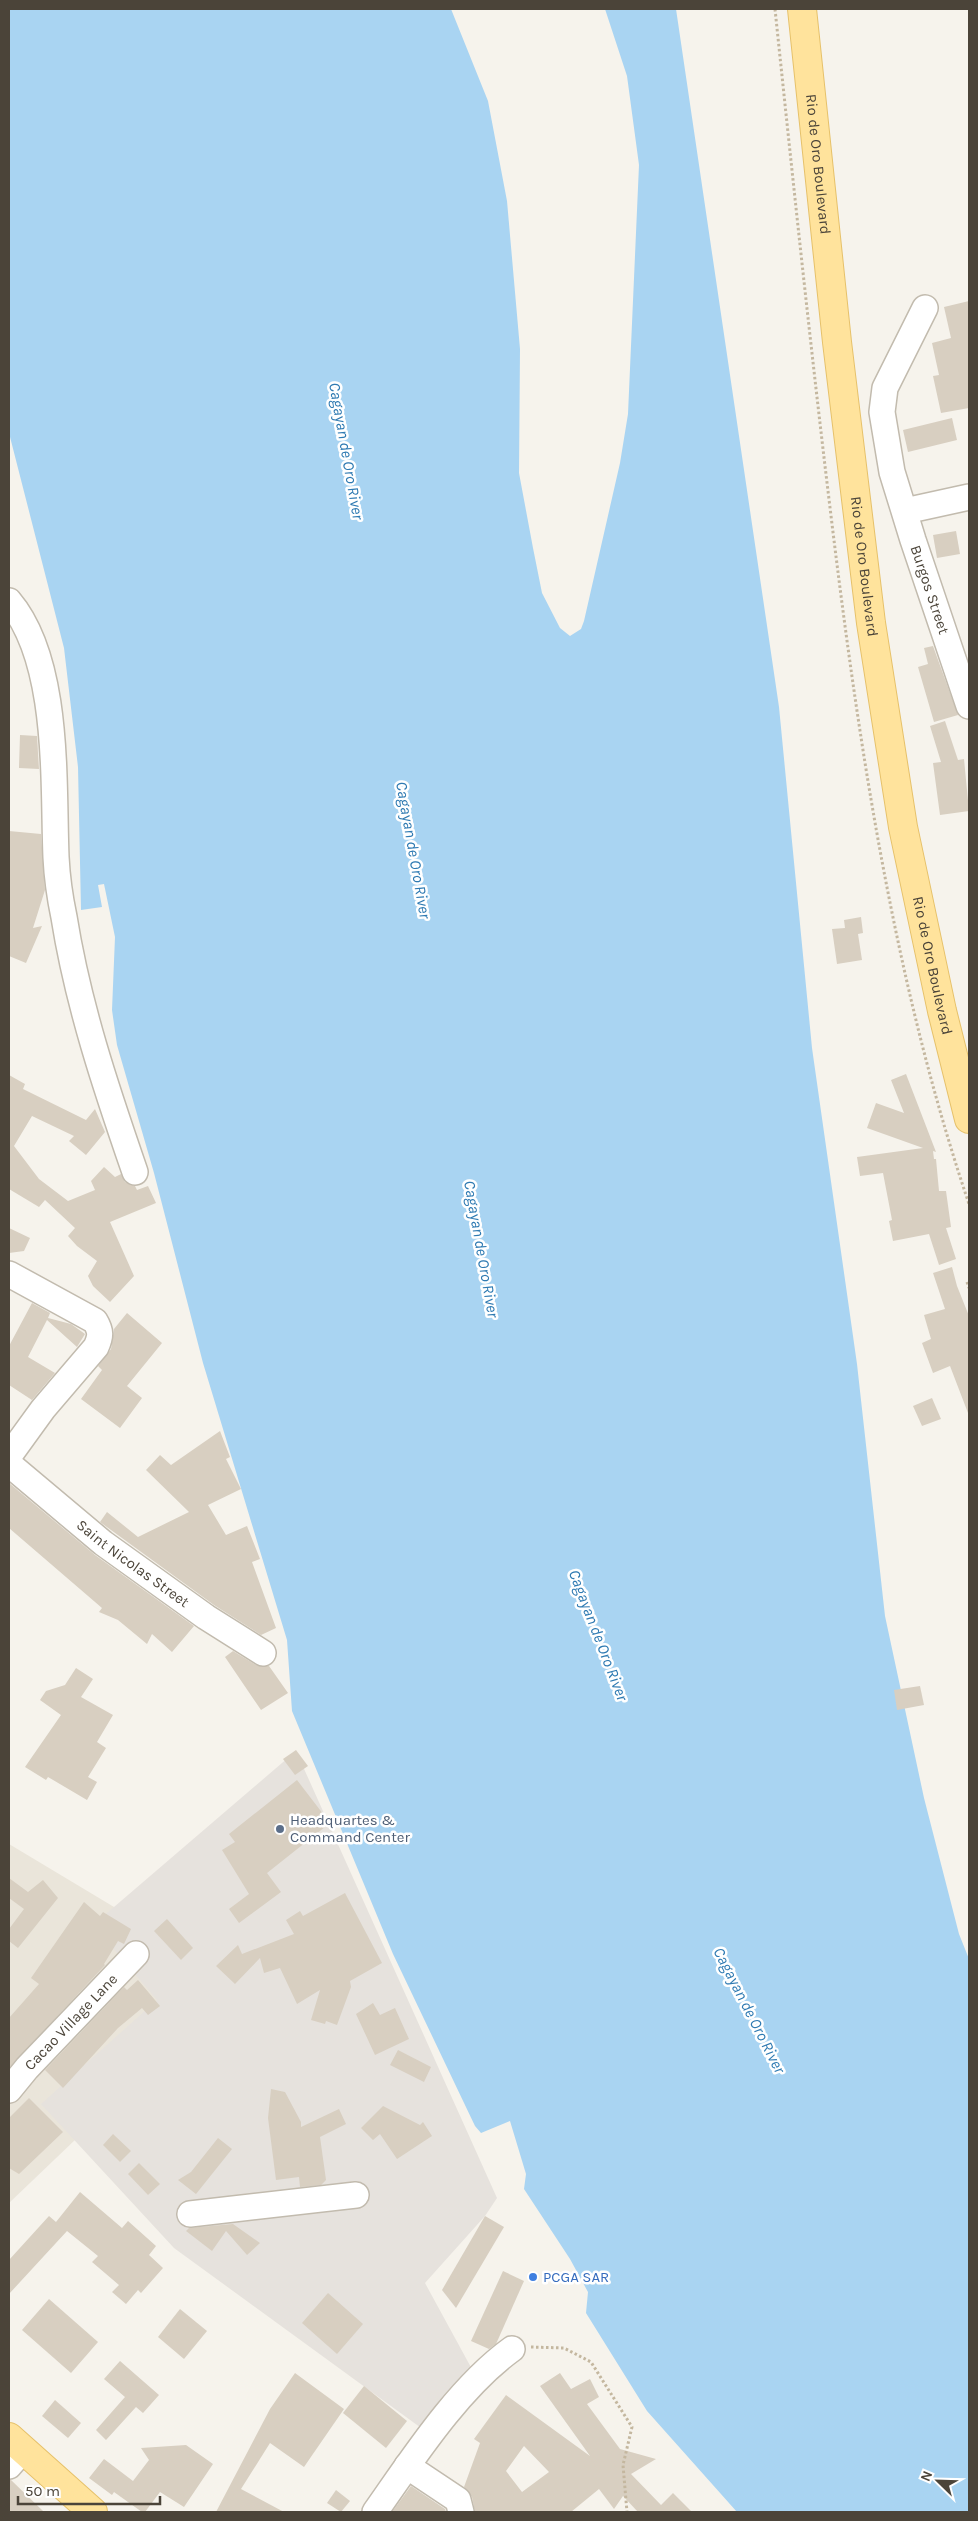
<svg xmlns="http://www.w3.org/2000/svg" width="978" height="2521" font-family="Karla,sans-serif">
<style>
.residential{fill:#eae5da}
.industrial{fill:#e6e2dd}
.water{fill:#a9d4f2}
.building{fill:#d8cfc1;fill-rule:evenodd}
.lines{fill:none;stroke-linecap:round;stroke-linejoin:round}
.minor-casing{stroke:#c2bbae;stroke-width:28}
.major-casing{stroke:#e6c16a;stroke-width:30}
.path{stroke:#c4b79f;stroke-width:3;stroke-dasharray:2.5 2.5;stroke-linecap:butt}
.minor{stroke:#fff;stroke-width:25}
.major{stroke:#ffe39c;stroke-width:28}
.service-dot{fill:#5c6f8a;stroke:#fff;stroke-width:2}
.shop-dot{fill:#3f7fe0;stroke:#fff;stroke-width:2}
.labels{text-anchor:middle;stroke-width:5;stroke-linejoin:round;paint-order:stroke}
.street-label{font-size:15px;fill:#4b4439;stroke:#fff}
.service-label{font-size:15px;fill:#4e5e75;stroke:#fff;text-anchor:start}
.shop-label{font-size:15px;fill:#366cbe;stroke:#fff;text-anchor:start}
.water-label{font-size:16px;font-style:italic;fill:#2e7ab2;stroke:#fff}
</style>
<rect width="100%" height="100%" fill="#f6f3ec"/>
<!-- residential -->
<path class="residential" d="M9,1844L134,1919L179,2000L77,2138L9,2203Z"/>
<!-- industrial -->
<path class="industrial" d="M296,1751L497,2198L485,2216L425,2283L473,2371L428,2433L174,2248L41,2104L157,2000L93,1925Z"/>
<!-- water -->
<path class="water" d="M9,9H451L488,101L507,201L520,349L519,473L533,548L542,593L560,628L570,636L581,629L584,621L620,463L628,414L639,165L627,76L605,9H676L779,707L812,1048L857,1364L885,1616L924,1798L959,1934L969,1959V2512H737L647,2411L586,2313L588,2292L570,2259L524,2189L526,2174L510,2121L481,2133L475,2126L393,1954L292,1711L287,1640L203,1363L154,1173L117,1045L112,1010L115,937L104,884L98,885L102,907L81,910L78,767L64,648L9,433Z"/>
<!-- building -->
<g class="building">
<path d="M969,301V408L941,413L933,376L939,375L932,343L951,338L944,307Z"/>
<path d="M952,418L957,440L908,452L903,430Z"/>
<path d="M956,531L960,554L937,558L933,535Z"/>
<path d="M933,646L958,715L934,722L918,667L928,664L924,648Z"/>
<path d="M945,721L958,760L964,759L969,811L940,815L933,763L941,762L930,726Z"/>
<path d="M20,735L37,736L39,769L19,768Z"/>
<path d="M9,831L41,834L45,890L33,928L42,926L26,963L9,956Z"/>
<path d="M861,917L863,933L858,934L862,960L837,964L832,929L845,928L844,920Z"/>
<path d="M906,1074L936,1152L933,1151L934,1159H936L939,1191H946L951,1227L946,1228L956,1259L939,1265L929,1234L893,1241L889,1221L892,1220L883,1173L860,1176L857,1157L923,1148L867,1128L876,1103L904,1113L891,1080Z"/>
<path d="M9,1075L25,1084L23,1089L86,1120L95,1109L105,1132L86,1155L69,1141L74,1136L32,1116L14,1146L39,1179L68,1201L95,1190L91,1181L104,1167L115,1177L121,1174L125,1182L135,1186L137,1190L148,1186L156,1203L110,1222L134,1276L110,1302L93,1286L88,1276L97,1261L77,1246L68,1236L75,1228L45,1200L39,1207L9,1189Z"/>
<path d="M9,1228L30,1238L24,1251L9,1253Z"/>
<path d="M952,1267L957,1286L969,1316L968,1413L950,1366L933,1373L922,1343L931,1339L924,1315L945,1309L933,1273Z"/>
<path d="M32,1303L50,1313L48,1318L71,1324L85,1334L77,1347L47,1320L28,1357L55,1373L32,1400L9,1385V1346Z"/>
<path d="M127,1313L162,1343L127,1386L142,1398L120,1428L81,1399L102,1370L98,1366L111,1349L114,1329Z"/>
<path d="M932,1398L941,1419L922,1426L913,1406Z"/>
<path d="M220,1431L230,1457L226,1459L241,1489L208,1505L226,1535L247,1526L260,1559L252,1562L276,1628L261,1635L214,1605L100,1522L107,1512L138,1537L189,1512L146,1470L160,1455L171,1465Z"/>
<path d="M9,1483L95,1555L194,1626L172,1652L152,1634L147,1644L118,1620L99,1612L102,1608L9,1528Z"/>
<path d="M233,1651L256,1665L269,1666L288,1693L261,1710L225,1657Z"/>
<path d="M76,1668L93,1679L81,1697L113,1715L97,1742L106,1748L88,1777L97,1782L87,1800L48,1777L46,1780L25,1767L61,1715L40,1700L46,1691L65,1685Z"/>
<path d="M920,1686L924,1705L897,1710L894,1690Z"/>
<path d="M296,1750L308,1766L295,1775L283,1759Z"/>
<path d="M297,1780L330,1823L267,1873L281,1892L239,1923L229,1909L249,1894L222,1850L235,1842L229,1834Z"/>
<path d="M9,1878L28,1892L43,1880L58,1898L18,1948L9,1941V1929L24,1909L9,1898Z"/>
<path d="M345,1893L382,1963L350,1981L351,1987L337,2025L326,2021L325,2024L311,2020L320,1990L297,2004L280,1968L264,1973L260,1958L235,1984L216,1966L238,1945L242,1954L294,1934L286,1920L300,1911L303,1916Z"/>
<path d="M84,1902L100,1916L103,1912L131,1929L124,1944L118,1941L104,1964L105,1965L9,2068V2018L39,1984L31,1978Z"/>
<path d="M167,1919L193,1948L181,1960L154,1931Z"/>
<path d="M138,1980L160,2006L148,2015L142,2008L118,2028L63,2088L45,2070L124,1987L127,1990Z"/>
<path d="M373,2003L380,2015L395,2008L409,2039L375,2055L356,2014Z"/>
<path d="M398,2050L431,2067L424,2082L390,2065Z"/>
<path d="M271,2089L285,2092L301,2122V2127L339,2109L346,2124L320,2137L326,2180L321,2185L300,2187L299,2177L276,2180L268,2118Z"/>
<path d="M29,2098L63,2132L19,2174L9,2168V2118Z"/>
<path d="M383,2106L420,2125L423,2122L432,2136L397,2159L380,2134L373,2140L361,2128Z"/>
<path d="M113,2134L131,2151L120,2162L103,2145Z"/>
<path d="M218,2138L232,2149L196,2194L178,2180L191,2172Z"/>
<path d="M139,2163L160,2184L148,2195L128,2174Z"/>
<path d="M80,2192L122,2228L128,2221L156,2246L149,2255L163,2268L141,2293L138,2290L126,2304L112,2292L119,2285L92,2262L98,2256L67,2231L9,2294V2260L49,2216L56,2222Z"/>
<path d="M485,2216L504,2227L456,2308L442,2290Z"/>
<path d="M233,2224L260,2243L247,2255L226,2231L212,2251L186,2231L189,2228Z"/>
<path d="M503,2271L524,2281L496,2344L489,2349L471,2341Z"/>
<path d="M328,2293L363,2324L337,2354L302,2323Z"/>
<path d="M49,2299L98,2342L71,2373L22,2330Z"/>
<path d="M180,2309L207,2331L184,2359L158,2337Z"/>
<path d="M120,2361L159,2395L143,2413L136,2407L106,2440L96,2430L125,2397L104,2379Z"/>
<path d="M295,2373L344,2409L304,2467L270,2443L241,2489L284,2512H216L270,2409Z"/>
<path d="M560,2373L571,2389L590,2379L599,2397L587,2404L620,2449L656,2459L631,2474L661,2505L673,2493L692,2512H638L623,2496L614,2509L599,2489L571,2512H475L472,2497L464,2487L480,2443L474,2439L506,2395L590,2456L540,2386ZM524,2446L549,2472L522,2492L506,2471Z"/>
<path d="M364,2386L407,2421L386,2448L343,2413Z"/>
<path d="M55,2400L81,2423L68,2438L42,2416Z"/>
<path d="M186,2445L213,2464L184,2507L160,2492L145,2512H142L114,2492L112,2495L89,2478L104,2459L133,2481L149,2460L141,2448Z"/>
<path d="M9,2480H11L44,2512H9Z"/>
<path d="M411,2486L445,2509L446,2512H392Z"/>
<path d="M336,2490L350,2501L341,2512L327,2503Z"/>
</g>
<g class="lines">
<!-- minor casing -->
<g class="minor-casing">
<g id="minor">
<path id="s1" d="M925,308L885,388L882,412L892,472L913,540L969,706"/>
<path d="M905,511L969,497"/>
<path d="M9,601C60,661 53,782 56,857C57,877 60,898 64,917C78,1005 106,1088 135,1172"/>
<path d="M9,1274L95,1321C101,1331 101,1336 96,1347L43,1409L9,1456"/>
<path id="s2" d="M9,1464L103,1543L206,1617L263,1653"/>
<path id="s3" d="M9,2090L27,2068L136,1954"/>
<path d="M190,2214L356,2195"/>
<path d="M9,2466L23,2450"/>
<path d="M407,2466L458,2500L461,2512"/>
<path d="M375,2512C413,2458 458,2388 512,2349"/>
</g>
</g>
<!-- major casing -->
<g class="major-casing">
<g id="major">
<path id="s4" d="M802,9L837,342L871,623L903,827L942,1011L969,1119"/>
<path d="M9,2437L93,2512"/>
</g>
</g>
<!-- path -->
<g class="path">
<path d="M775,9C793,181 811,352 832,524C860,753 895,985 969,1204"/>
<path d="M967,1282L969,1288"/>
<path d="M531,2347L564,2348L591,2362L632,2427L623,2465L627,2512"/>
</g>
<!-- minor -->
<use href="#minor" class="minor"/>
<!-- major -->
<use href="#major" class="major"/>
</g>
<!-- markers -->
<circle class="service-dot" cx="280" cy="1829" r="5"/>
<circle class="shop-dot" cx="533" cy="2277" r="5"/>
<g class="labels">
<!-- street labels -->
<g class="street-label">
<text dy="5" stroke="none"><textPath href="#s4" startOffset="156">Rio de Oro Boulevard</textPath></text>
<text dy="5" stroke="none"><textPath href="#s4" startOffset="561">Rio de Oro Boulevard</textPath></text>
<text dy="5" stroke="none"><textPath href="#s1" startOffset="298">Burgos Street</textPath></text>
<text dy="5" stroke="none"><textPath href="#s4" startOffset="966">Rio de Oro Boulevard</textPath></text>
<text dy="5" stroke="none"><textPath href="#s2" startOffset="159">Saint Nicolas Street</textPath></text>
<text dy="5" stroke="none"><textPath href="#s3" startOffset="92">Cacao Village Lane</textPath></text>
</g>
<!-- service labels -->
<g class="service-label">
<text x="290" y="1825">Headquartes &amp;<tspan x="290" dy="17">Command Center</tspan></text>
</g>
<!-- shop labels -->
<g class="shop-label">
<text x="543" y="2282">PCGA SAR</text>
</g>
<!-- water labels -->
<g class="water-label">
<text transform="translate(347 451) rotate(80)" y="6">Cagayan de Oro River</text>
<text transform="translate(414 850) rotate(80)" y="6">Cagayan de Oro River</text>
<text transform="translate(482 1249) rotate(80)" y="6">Cagayan de Oro River</text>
<text transform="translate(599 1635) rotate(69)" y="6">Cagayan de Oro River</text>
<text transform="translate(750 2010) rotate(63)" y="6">Cagayan de Oro River</text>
</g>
</g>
<!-- border -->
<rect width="978" height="2521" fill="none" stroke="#4b4439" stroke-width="20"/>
<!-- north arrow -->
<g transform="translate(938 2481) rotate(293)" stroke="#ffffff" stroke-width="4" paint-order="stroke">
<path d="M0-4L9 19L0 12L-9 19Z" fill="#4b4439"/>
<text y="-8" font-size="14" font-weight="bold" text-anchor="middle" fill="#4b4439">N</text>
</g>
<!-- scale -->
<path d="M18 2496v8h142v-8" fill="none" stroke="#4b4439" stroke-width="2.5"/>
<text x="25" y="2496" font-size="15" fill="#4b4439" stroke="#ffffff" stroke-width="4" paint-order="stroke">50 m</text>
</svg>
